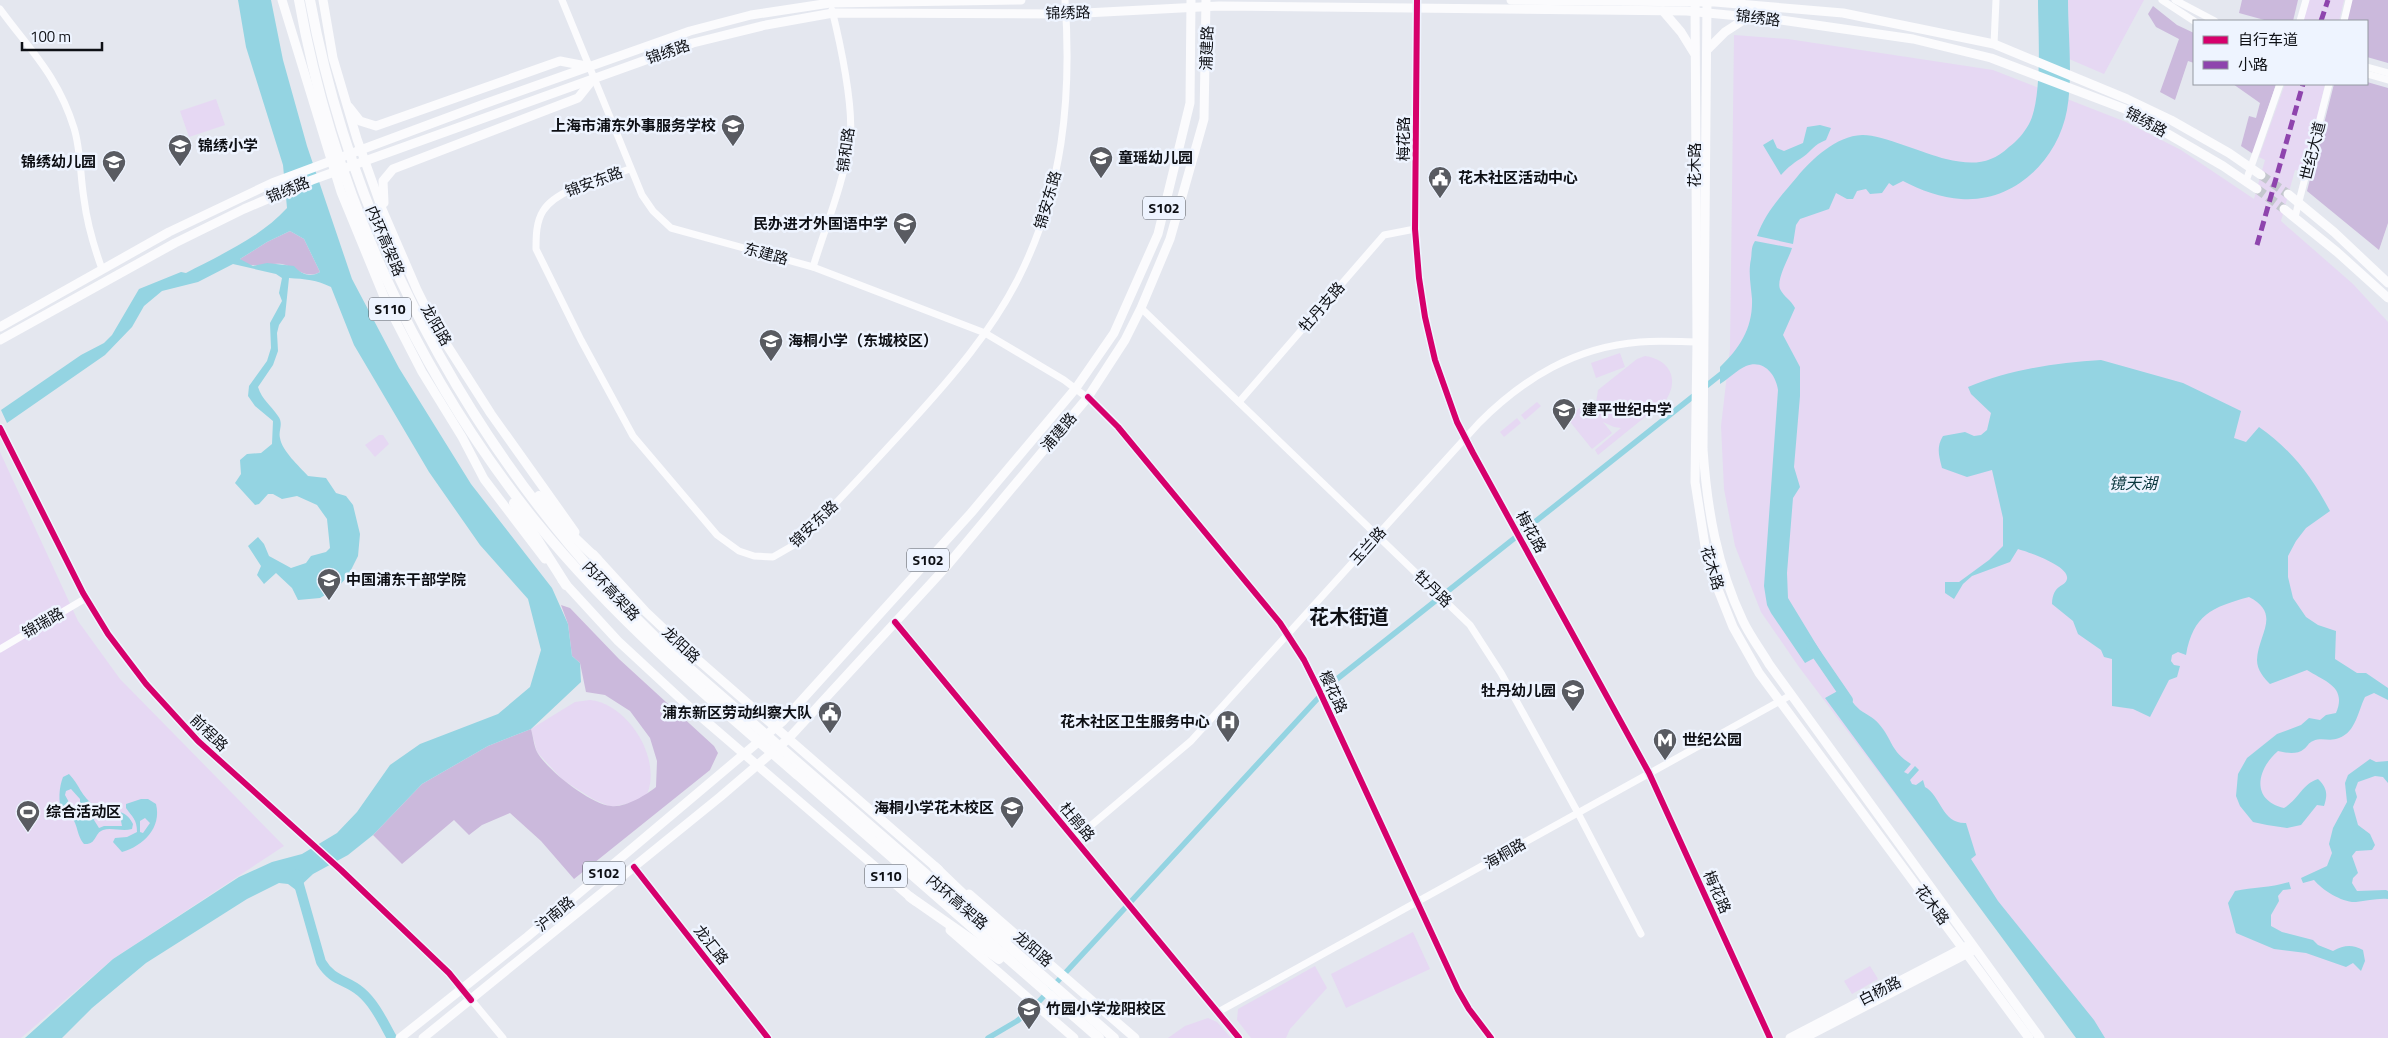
<svg xmlns="http://www.w3.org/2000/svg" width="2388" height="1038" font-family="'Titillium Web','Noto Sans SC',sans-serif">
<style>
.green{fill:#e6d8f3}
.forest{fill:#cbb9dc}
.water{fill:#94d4e2;fill-rule:evenodd}
.lines{fill:none;stroke-linecap:round;stroke-linejoin:round}
.canal{stroke:#94d4e2;stroke-width:5.5}
.river{stroke:#94d4e2;stroke-width:10}
.major-tunnel{stroke:#c4c7ce;stroke-width:9;stroke-dasharray:9 4.5;stroke-linecap:butt}
.minor{stroke:#fbfbfd;stroke-width:7}
.major{stroke:#fbfbfd;stroke-width:9}
.highway{stroke:#fbfbfd;stroke-width:10}
.quiet{stroke:#8e44ad;stroke-width:5;stroke-dasharray:10 5;stroke-linecap:butt}
.cycleway-casing{stroke:#eef4ff;stroke-width:9}
.cycleway{stroke:#d6006c;stroke-width:6}
.labels{text-anchor:middle;stroke-width:5;stroke-linejoin:round;paint-order:stroke}
.shield{fill:#eef4ff;stroke:#51545b;stroke-width:1}
.shield-label{font-size:14px;font-weight:bold;fill:#0e1015}
.street-label{font-size:15px;fill:#0e1015;stroke:#eef4ff}
.poi-label{font-size:15px;font-weight:bold;fill:#0e1015;stroke:#eef4ff;text-anchor:start}
.water-label{font-size:16px;font-style:italic;fill:#09363d;stroke:#eef4ff}
.district-label{font-size:20px;font-weight:bold;fill:#0e1015;stroke:#eef4ff}
</style>
<rect width="100%" height="100%" fill="#e4e7ef"/>
<!-- green -->
<g class="green">
<path d="M2068,0H2144L2104,74L2069,59Z"/>
<path d="M2309,0H2344L2339,21H2303Z"/>
<path d="M1734,35L1788,39L1993,70L2126,122L2181,150L2254,199L2265,160L2259,157L2285,84H2325L2304,172L2295,170L2281,221L2353,284L2388,322V1038H2079L1799,667L1761,612L1735,546L1724,489L1721,426L1730,349Z"/>
<path d="M216,99L225,125L189,137L180,111Z"/>
<path d="M1620,353L1625,367L1596,378L1591,363Z"/>
<path d="M1645,356C1669,359 1680,379 1666,400L1598,455L1595,450L1621,428L1614,427L1603,422L1612,433L1592,449L1567,418L1587,402L1599,417L1596,403L1598,390L1637,359Z"/>
<path d="M1537,402L1541,406L1525,420L1521,415Z"/>
<path d="M1517,418L1521,423L1504,437L1500,432Z"/>
<path d="M379,435H383L389,444L375,457L365,445Z"/>
<path d="M0,452L78,621L120,679L284,846L113,959L21,1038H0Z"/>
<path d="M590,700C630,704 666,765 644,800L611,807L593,799L563,780L537,752L531,729L575,702Z"/>
<path d="M1413,932L1430,969L1346,1008L1331,974Z"/>
<path d="M1315,966L1327,988L1290,1029L1286,1038H1251L1237,1020L1238,1009Z"/>
<path d="M1870,966L1878,979L1852,994L1844,981Z"/>
<path d="M1208,1018L1217,1022L1231,1038H1168L1185,1026Z"/>
</g>
<!-- forest -->
<g class="forest">
<path d="M2242,0H2298L2293,21H2268L2239,13Z"/>
<path d="M2352,0H2388V63L2367,57V21H2346Z"/>
<path d="M2153,6L2177,25L2194,33V63L2188,61L2175,100L2160,92L2179,39L2156,27L2148,14Z"/>
<path d="M2367,82L2388,88V223L2379,250L2307,191L2334,84H2367Z"/>
<path d="M2233,84H2276L2253,154L2241,146L2249,116L2256,118L2260,103Z"/>
<path d="M290,231L304,239L320,272C306,280 295,267 282,264C269,262 250,271 240,259L267,242Z"/>
<path d="M561,605L570,608L619,659L714,746L718,753L710,770L574,879L541,841L510,813L482,825L469,835L454,820L402,864L373,835L422,784L488,746L531,729C533,736 534,746 537,752C547,770 590,804 611,806C625,808 646,795 656,787L657,761L650,738L630,711L605,695L586,692L580,663L572,656L568,624Z"/>
</g>
<!-- water -->
<g class="water">
<path d="M238,0H271L283,60L307,146L352,279L399,368L471,484L552,588L568,624L572,656L580,663L581,682L531,729L488,746L422,784L373,835L348,855L313,874L296,890L288,884L279,883L247,899L146,963L92,1008L62,1038H25L113,959L239,877L272,862L302,854L337,833L357,812L390,765L420,744L498,714L530,687L541,650L528,599L480,545L429,472L354,345L331,287C317,280 305,279 289,278L285,316L279,325L277,333L278,351L273,365L258,387C262,400 271,405 278,416C284,424 278,430 280,438C282,451 299,466 308,476L326,478L336,493L346,496L353,505L360,534L358,556L348,576L337,588L320,598L298,600L292,588L276,573L264,584L257,575L261,566L248,546L258,537L264,544L269,556L291,568L306,563L311,556L326,552L330,548L327,519L317,505L297,496L282,499L273,494H268L259,504L255,505L235,483L241,474L240,460L247,454L261,453L272,444L273,421L255,406L248,396L249,386L267,361L271,348L270,323L282,301L279,293L282,278L276,274L233,264L198,282L162,291L144,306L132,327L105,355L7,423L1,410L81,355L104,343L112,335L139,289L181,272L186,273C220,255 261,237 287,208L283,165L246,47ZM290,231L304,239L320,272C310,278 301,274 294,266L267,263L253,266L240,259L267,242Z"/>
<path d="M2038,0H2068C2068,33 2073,78 2067,110C2058,160 2014,203 1961,199C1942,198 1920,190 1903,181L1893,186L1889,183L1882,193L1870,194L1866,189L1857,191L1853,199H1847L1836,193L1829,209L1800,219L1796,225L1793,244L1757,236C1765,213 1781,196 1797,177C1812,159 1836,136 1862,135C1880,134 1925,154 1946,159C1971,165 1990,165 2009,147C2017,141 2024,133 2029,124C2043,98 2038,31 2038,0Z"/>
<path d="M1820,125L1831,128L1826,140C1813,145 1813,150 1803,157C1795,162 1788,167 1781,175L1763,145L1773,139L1777,148L1784,151L1803,143L1807,127Z"/>
<path d="M1755,241L1792,248C1790,256 1776,279 1780,289C1784,297 1791,300 1795,308L1783,335L1800,367V396L1794,467L1800,487L1793,498L1787,573L1788,598L1822,654L1805,663L1771,613L1767,605L1764,586L1778,390C1776,375 1764,359 1746,366C1737,370 1728,379 1720,384V367C1740,348 1753,328 1752,299C1751,286 1748,272 1751,259C1752,252 1751,247 1755,241Z"/>
<path d="M2101,360L2183,383L2241,411L2234,438L2246,442L2259,427C2291,449 2312,477 2330,511L2306,528L2296,541L2288,556V577L2293,598L2306,617L2318,625L2336,631L2335,659L2357,673H2366L2388,688V700L2374,693L2365,697C2358,711 2356,732 2339,738C2330,742 2322,737 2313,741C2308,743 2308,746 2304,749C2297,755 2286,753 2278,751C2257,769 2250,800 2284,808C2299,799 2302,784 2318,779C2327,788 2328,794 2324,806L2317,805L2301,825L2287,828L2267,825L2253,822L2240,806L2236,796L2238,774L2247,758L2277,734L2301,725L2309,718L2320,720L2326,715L2336,713C2347,687 2326,682 2307,670L2270,684C2264,678 2257,670 2257,660C2258,634 2282,614 2249,597C2212,607 2193,615 2186,655L2178,652L2172,655L2171,661L2174,665L2180,666L2177,677L2169,680L2150,717L2133,709L2112,706V659L2104,657L2101,650L2078,634L2073,621L2052,604C2053,583 2065,588 2067,579C2070,566 2028,552 2018,549L2010,562L1972,576L1963,584L1954,599L1945,593V582H1959L1989,560L2003,546V518L1992,470L1967,477L1942,468C1939,456 1936,447 1943,436L1965,432L1974,436L1981,435L1987,430L1991,413L1971,394L1968,387C2011,369 2055,363 2101,360Z"/>
<path d="M1843,688C1848,696 1853,704 1860,710C1867,715 1873,717 1879,724C1893,740 1890,751 1911,764L1904,772L1908,774L1915,766L1919,770L1910,780L1912,784L1916,785L1923,780L1925,787C1941,796 1942,824 1966,823L1976,855L1971,859L1998,901L2094,1020L2105,1038H2076L1825,698Z"/>
<path d="M2370,759L2376,762L2388,761V783L2383,777L2375,776L2358,782L2355,790L2357,797L2353,807L2358,825L2370,834L2375,845L2372,850L2356,851L2352,856L2358,873L2353,878L2352,883L2357,891L2386,890L2388,891V899C2377,898 2367,901 2356,902C2343,903 2322,890 2314,880L2303,883L2301,878L2327,866L2332,853L2329,844L2333,828L2347,802L2345,783L2348,775Z"/>
<path d="M69,774C79,784 82,798 94,805C108,814 124,805 133,824L132,829C122,832 111,827 103,830C94,833 97,845 84,844C74,832 80,817 62,812C58,802 59,787 63,777ZM71,789L80,799V804L76,807L71,806L65,795L66,791ZM103,813L120,816L122,826H104L99,828L94,820L95,816Z"/>
<path d="M141,799H148L156,804C162,828 143,846 122,852L113,842L115,838L127,837L137,832C137,819 132,817 126,808V804ZM145,818L150,823L143,833L140,832V821Z"/>
<path d="M2289,882L2291,889L2283,890L2278,896L2279,901L2271,915V926L2282,932L2313,940L2318,945L2333,951C2344,945 2352,944 2363,950L2365,961L2361,971L2353,963L2346,967L2306,953L2274,949L2236,933L2228,903L2235,891C2253,887 2271,888 2289,882Z"/>
</g>
<g class="lines">
<!-- canal -->
<path class="canal" d="M988,1038L1017,1021L1033,1008L1332,683L1725,371"/>
<!-- river -->
<g class="river">
<path d="M1811,646L1848,700"/>
<path d="M296,874L321,962C333,982 346,979 361,992C375,1004 383,1022 392,1038"/>
</g>
<!-- major-tunnel -->
<g class="major-tunnel">
<path d="M2261,175L2288,194"/>
<path d="M2257,189L2284,209"/>
</g>
<!-- minor -->
<g class="minor">
<path d="M562,0L642,195L653,211L671,228L813,267L985,333L1064,380L1097,405L1112,420L1280,623L1304,660L1318,688L1458,990L1469,1009L1491,1038"/>
<path d="M1417,0L1415,229L1419,278L1425,317L1435,360L1457,422L1473,453L1649,773L1770,1038"/>
<path d="M2162,0L2194,21"/>
<path d="M2175,0L2215,21"/>
<path d="M0,9C30,50 58,76 74,128C81,151 80,175 84,199C87,223 94,247 102,269"/>
<path d="M2300,21L2306,0"/>
<path d="M2344,21L2349,0"/>
<path d="M1994,44L1996,0"/>
<path d="M2367,67L2388,73"/>
<path d="M2367,74L2388,80"/>
<path d="M630,169C605,178 557,188 543,211C536,222 536,237 536,249L581,340L633,436L717,535L739,551L754,556L773,557L799,542C837,502 875,462 912,421C952,377 991,332 1018,279C1063,190 1072,98 1065,0"/>
<path d="M2246,181L2280,84"/>
<path d="M2295,217L2329,84"/>
<path d="M813,267C826,225 844,182 850,139C854,107 840,42 832,10"/>
<path d="M1141,308L1470,625L1501,673L1578,813L1641,934"/>
<path d="M1239,402L1384,235L1415,229"/>
<path d="M0,428L83,593L108,634L146,684L198,741L341,870L449,973L503,1038"/>
<path d="M895,622L1239,1038"/>
<path d="M0,649L86,598"/>
<path d="M1075,839L1191,741L1479,423C1524,378 1575,347 1640,342C1661,340 1681,342 1702,342"/>
<path d="M634,867L768,1038"/>
<path d="M1218,1012L1791,695"/>
</g>
<!-- major -->
<g class="major">
<path d="M282,0L341,192L387,304L422,372L462,437L484,479L545,559"/>
<path d="M323,0L333,58L357,139L382,209L417,290L436,328L491,414L575,532"/>
<path d="M1511,0L1715,2L1843,13L1994,44L2127,99L2171,120L2229,153L2261,175"/>
<path d="M1695,0L1697,342L1695,482L1706,552L1717,587L1733,627L1759,673L2029,1038"/>
<path d="M1707,0L1703,449C1707,509 1717,566 1743,621C1750,636 1761,650 1769,664L2040,1038"/>
<path d="M1663,11L1681,32L1694,53"/>
<path d="M1707,50L1725,32L1748,17"/>
<path d="M349,107L360,121L376,126L560,61L586,66"/>
<path d="M2288,194L2334,232L2388,283"/>
<path d="M384,203L383,181L393,169L578,98L594,78"/>
<path d="M2284,209L2337,252L2388,298"/>
<path d="M0,327L169,232L272,183L484,104L690,31L751,15L830,3L1021,0"/>
<path d="M0,340L175,243L244,209L312,180L693,43L766,25L833,13L1066,14L1219,6L1687,11L1781,20L1913,39L1991,58L2125,109L2223,166L2257,189"/>
<path d="M593,554L646,612L681,645L939,870"/>
<path d="M562,580L618,641L686,704L915,901"/>
<path d="M969,894L1135,1038"/>
<path d="M950,930L1074,1038"/>
<path d="M400,1038L527,937L783,721L971,513L1076,388L1114,333L1158,234L1190,103L1191,0"/>
<path d="M423,1038L720,797L789,738L946,567L1088,397L1125,340L1141,308L1170,239L1204,119L1206,0"/>
<path d="M1790,1038L1967,946"/>
<path d="M1804,1038L1972,951"/>
</g>
<!-- highway -->
<g class="highway">
<path d="M299,0C333,190 416,373 537,523C614,618 707,697 799,776C899,864 999,951 1099,1038"/>
<path d="M310,0C356,249 488,481 673,654L1114,1038"/>
<path d="M539,496L576,539L597,559"/>
<path d="M514,503L566,585"/>
<path d="M935,867L1008,937"/>
<path d="M910,897L999,959"/>
</g>
<!-- quiet -->
<g class="quiet">
<path d="M2321,21L2328,0"/>
<path d="M2257,245L2303,84"/>
</g>
<!-- cycleway casing -->
<g class="cycleway-casing">
<g id="cycleway">
<path d="M1417,0L1415,229L1419,278L1425,317L1435,360L1457,422L1473,453L1649,773L1770,1038"/>
<path d="M1088,397L1118,427L1280,623L1304,660L1318,688L1458,990L1469,1009L1491,1038"/>
<path d="M0,428L83,593L108,634L146,684L198,741L341,870L449,973L471,1000"/>
<path d="M895,622L1239,1038"/>
<path d="M634,867L768,1038"/>
</g>
</g>
<!-- cycleway -->
<use href="#cycleway" class="cycleway"/>
</g>
<!-- icons -->
<defs>
<g id="school-pin" transform="scale(1.25)"><path d="M0 17L-7.5 6A9.5 9.5 0 1 1 7.5 6Z" fill="#595b61" stroke="#eef4ff"/><path d="M0-5L7-2L0 1L-7-2ZM-4 1L0 2.5L4 1V4Q0 6-4 4Z" fill="#fff"/></g>
<g id="civic-pin" transform="scale(1.25)"><path d="M0 17L-7.5 6A9.5 9.5 0 1 1 7.5 6Z" fill="#595b61" stroke="#eef4ff"/><path d="M-.6-6.5H3V-4.5H.6V-3L4-1V1h2V6H-6V1h2V-1L-.6-3ZM-1.2 2.5V6h2.4V2.5Z" fill="#fff"/></g>
<g id="university-pin" transform="scale(1.25)"><path d="M0 17L-7.5 6A9.5 9.5 0 1 1 7.5 6Z" fill="#595b61" stroke="#eef4ff"/><path d="M0-5L7-2L0 1L-7-2ZM-4 1L0 2.5L4 1V4Q0 6-4 4Z" fill="#fff"/></g>
<g id="hospital-pin" transform="scale(1.25)"><path d="M0 17L-7.5 6A9.5 9.5 0 1 1 7.5 6Z" fill="#595b61" stroke="#eef4ff"/><path d="M-5-5h3v3.5h4V-5h3V5h-3V1.5h-4V5h-3Z" fill="#fff"/></g>
<g id="metro-pin" transform="scale(1.25)"><path d="M0 17L-7.5 6A9.5 9.5 0 1 1 7.5 6Z" fill="#595b61" stroke="#eef4ff"/><path d="M-5.5 5V-5H-3L0 0L3-5H5.5V5H3V-.5L0 4L-3-.5V5Z" fill="#fff"/></g>
<g id="stadium-pin" transform="scale(1.25)"><path d="M0 17L-7.5 6A9.5 9.5 0 1 1 7.5 6Z" fill="#595b61" stroke="#eef4ff"/><path d="M0-5a6.5 5 0 1 0 0 10a6.5 5 0 1 0 0-10ZM-3.5-1.8h7v3.6h-7Z" fill="#fff"/></g>
</defs>
<g fill-rule="evenodd">
<use href="#school-pin" x="733" y="126"/>
<use href="#school-pin" x="180" y="146"/>
<use href="#school-pin" x="1101" y="158"/>
<use href="#school-pin" x="114" y="162"/>
<use href="#civic-pin" x="1440" y="178"/>
<use href="#school-pin" x="905" y="224"/>
<use href="#school-pin" x="771" y="341"/>
<use href="#school-pin" x="1564" y="410"/>
<use href="#university-pin" x="329" y="580"/>
<use href="#school-pin" x="1573" y="691"/>
<use href="#civic-pin" x="830" y="713"/>
<use href="#hospital-pin" x="1228" y="722"/>
<use href="#metro-pin" x="1665" y="740"/>
<use href="#school-pin" x="1012" y="808"/>
<use href="#stadium-pin" x="28" y="812"/>
<use href="#school-pin" x="1029" y="1009"/>
</g>
<g class="labels">
<!-- shield labels -->
<g class="shield">
<rect x="1143" y="196.5" width="42" height="23" rx="4"/>
<rect x="369" y="297.5" width="42" height="23" rx="4"/>
<rect x="907" y="548.5" width="42" height="23" rx="4"/>
<rect x="583" y="861.5" width="42" height="23" rx="4"/>
<rect x="865" y="864.5" width="42" height="23" rx="4"/>
</g>
<g class="shield-label">
<text x="1164" y="213">S102</text>
<text x="390" y="314">S110</text>
<text x="928" y="565">S102</text>
<text x="604" y="878">S102</text>
<text x="886" y="881">S110</text>
</g>
<!-- street labels -->
<g class="street-label">
<text transform="translate(1068 13) rotate(-1)" y="5">锦绣路</text>
<text transform="translate(1758 18) rotate(7)" y="5">锦绣路</text>
<text transform="translate(1207 48) rotate(-88)" y="5">浦建路</text>
<text transform="translate(668 52) rotate(-19)" y="5">锦绣路</text>
<text transform="translate(2146 122) rotate(29)" y="5">锦绣路</text>
<text transform="translate(1404 139) rotate(-90)" y="5">梅花路</text>
<text transform="translate(846 150) rotate(-82)" y="5">锦和路</text>
<text transform="translate(2313 151) rotate(-76)" y="5">世纪大道</text>
<text transform="translate(1695 165) rotate(-90)" y="5">花木路</text>
<text transform="translate(594 182) rotate(-20)" y="5">锦安东路</text>
<text transform="translate(288 190) rotate(-22)" y="5">锦绣路</text>
<text transform="translate(1048 200) rotate(-74)" y="5">锦安东路</text>
<text transform="translate(385 241) rotate(67)" y="5">内环高架路</text>
<text transform="translate(766 254) rotate(15)" y="5">东建路</text>
<text transform="translate(1322 307) rotate(-49)" y="5">牡丹支路</text>
<text transform="translate(436 325) rotate(60)" y="5">龙阳路</text>
<text transform="translate(1059 432) rotate(-50)" y="5">浦建路</text>
<text transform="translate(814 524) rotate(-44)" y="5">锦安东路</text>
<text transform="translate(1531 532) rotate(61)" y="5">梅花路</text>
<text transform="translate(1368 546) rotate(-48)" y="5">玉兰路</text>
<text transform="translate(1712 568) rotate(73)" y="5">花木路</text>
<text transform="translate(1433 589) rotate(44)" y="5">牡丹路</text>
<text transform="translate(611 591) rotate(47)" y="5">内环高架路</text>
<text transform="translate(43 623) rotate(-30)" y="5">锦瑞路</text>
<text transform="translate(681 645) rotate(43)" y="5">龙阳路</text>
<text transform="translate(1333 692) rotate(65)" y="5">樱花路</text>
<text transform="translate(209 733) rotate(44)" y="5">前程路</text>
<text transform="translate(1077 822) rotate(50)" y="5">杜鹃路</text>
<text transform="translate(1505 854) rotate(-30)" y="5">海桐路</text>
<text transform="translate(1717 892) rotate(66)" y="5">梅花路</text>
<text transform="translate(957 902) rotate(41)" y="5">内环高架路</text>
<text transform="translate(1932 905) rotate(53)" y="5">花木路</text>
<text transform="translate(555 914) rotate(-40)" y="5">沪南路</text>
<text transform="translate(711 945) rotate(52)" y="5">龙汇路</text>
<text transform="translate(1033 949) rotate(41)" y="5">龙阳路</text>
<text transform="translate(1880 991) rotate(-27)" y="5">白杨路</text>
</g>
<!-- poi labels -->
<g class="poi-label">
<text x="716" y="131" text-anchor="end">上海市浦东外事服务学校</text>
<text x="198" y="151">锦绣小学</text>
<text x="1118" y="163">童瑶幼儿园</text>
<text x="96" y="167" text-anchor="end">锦绣幼儿园</text>
<text x="1458" y="183">花木社区活动中心</text>
<text x="888" y="229" text-anchor="end">民办进才外国语中学</text>
<text x="788" y="346">海桐小学（东城校区）</text>
<text x="1582" y="415">建平世纪中学</text>
<text x="346" y="585">中国浦东干部学院</text>
<text x="1556" y="696" text-anchor="end">牡丹幼儿园</text>
<text x="812" y="718" text-anchor="end">浦东新区劳动纠察大队</text>
<text x="1210" y="727" text-anchor="end">花木社区卫生服务中心</text>
<text x="1682" y="745">世纪公园</text>
<text x="994" y="813" text-anchor="end">海桐小学花木校区</text>
<text x="46" y="817">综合活动区</text>
<text x="1046" y="1014">竹园小学龙阳校区</text>
</g>
<!-- water labels -->
<g class="water-label">
<text x="2133" y="489">镜天湖</text>
</g>
<!-- district labels -->
<g class="district-label">
<text x="1349" y="624">花木街道</text>
</g>
</g>
<!-- legend -->
<rect x="2193" y="20" width="175" height="65" fill="#eef4ff" stroke="#9499a1"/>
<rect x="2203" y="36" width="25" height="8" fill="#d6006c" stroke="#9499a1"/>
<text x="2238" y="45" font-size="15" fill="#0e1015">自行车道</text>
<rect x="2203" y="61" width="25" height="8" fill="#8e44ad" stroke="#9499a1"/>
<text x="2238" y="70" font-size="15" fill="#0e1015">小路</text>
<!-- scale -->
<path d="M22 42v8h80v-8" fill="none" stroke="#0e1015" stroke-width="2.5"/>
<text x="30" y="42" font-size="15" fill="#0e1015" stroke="#eef4ff" stroke-width="4" paint-order="stroke">100 m</text>
</svg>
